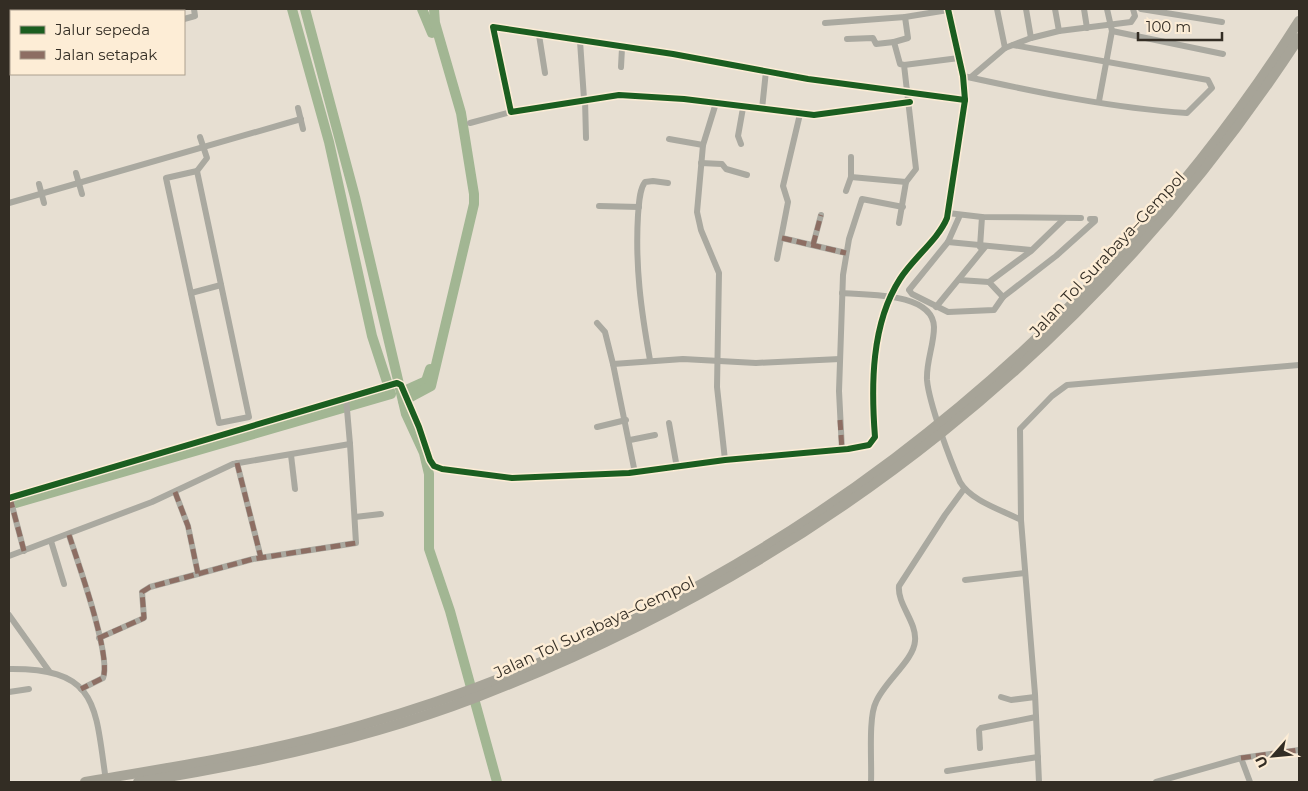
<svg xmlns="http://www.w3.org/2000/svg" width="1308" height="791" font-family="Montserrat,sans-serif">
<style>
.lines{fill:none;stroke-linecap:round;stroke-linejoin:round}
.river{stroke:#a2b693;stroke-width:10}
.minor{stroke:#aaa9a0;stroke-width:6}
.highway{stroke:#a7a498;stroke-width:10}
.quiet{stroke:#8d6e63;stroke-width:5;stroke-dasharray:10 5;stroke-linecap:butt}
.cycleway-casing{stroke:#fdedd6;stroke-width:9}
.cycleway{stroke:#1b5e20;stroke-width:6}
.labels{text-anchor:middle;stroke-width:5;stroke-linejoin:round;paint-order:stroke}
.street-label{font-size:16px;fill:#332d24;stroke:#fdedd6}
</style>
<rect width="100%" height="100%" fill="#e7dfd2"/>
<g class="lines">
<!-- river -->
<g class="river">
<path d="M305,9L355,197L406,414L424,453L429,474V549L450,611L497,782"/>
<path d="M422,9L432,33"/>
<path d="M406,390L426,381L430,369"/>
<path d="M403,401L431,386L474,204V194L461,113L435,23L434,9"/>
<path d="M9,505L391,394L372,336L329,142L292,9"/>
</g>
<!-- minor -->
<g class="minor">
<path d="M32,9L33,11"/>
<path d="M111,9V11"/>
<path d="M164,9L165,11"/>
<path d="M997,9L1005,48"/>
<path d="M1026,9L1031,38"/>
<path d="M1055,9L1059,31"/>
<path d="M1084,9L1087,28"/>
<path d="M1141,9L1222,22"/>
<path d="M138,11L139,9"/>
<path d="M184,19L195,16L194,9"/>
<path d="M825,23L905,17L948,10"/>
<path d="M1112,31L1223,54"/>
<path d="M539,35L545,73"/>
<path d="M847,39L873,38L876,44L894,42"/>
<path d="M580,41L584,99"/>
<path d="M9,48H11"/>
<path d="M9,56L11,55"/>
<path d="M904,65L959,58"/>
<path d="M621,67L622,48"/>
<path d="M963,76C1036,92 1112,108 1187,113L1212,88L1208,80L1013,45"/>
<path d="M971,77L1005,48L1031,38L1059,31L1131,22L1135,16L1133,9"/>
<path d="M585,99L586,138"/>
<path d="M1099,101L1112,31L1107,9"/>
<path d="M910,102L814,115L684,99L619,95L511,112L493,27L673,54L808,79L965,100"/>
<path d="M716,103L703,145L697,212L701,230L719,273L717,387L725,460"/>
<path d="M298,108L303,129"/>
<path d="M762,109L766,71"/>
<path d="M470,123L511,112"/>
<path d="M669,139L703,145"/>
<path d="M741,144L738,136L743,108"/>
<path d="M701,163L722,164L726,169L747,175"/>
<path d="M197,171L249,417L219,423L166,178Z"/>
<path d="M197,171L207,158L200,137"/>
<path d="M76,173L82,194"/>
<path d="M851,177L906,182"/>
<path d="M39,184L44,203"/>
<path d="M846,191L851,177V157"/>
<path d="M9,203L301,119"/>
<path d="M599,206L639,207"/>
<path d="M948,213L982,217L1081,218"/>
<path d="M960,215L948,242L909,290L912,294L948,312L994,310L1003,297L1056,256L1095,221V219H1090"/>
<path d="M899,223L906,182L916,169L904,65L900,64L894,42L908,38L905,17"/>
<path d="M782,238L846,253"/>
<path d="M948,242L1031,250"/>
<path d="M813,245L821,215"/>
<path d="M980,247L982,217"/>
<path d="M777,259L788,202L783,186L800,114"/>
<path d="M959,280L989,282L1003,297"/>
<path d="M989,282L1031,251L1064,219"/>
<path d="M191,293L221,285"/>
<path d="M842,293C866,295 933,292 934,327C934,345 926,362 927,380C929,403 950,460 960,482C971,501 1002,510 1021,520L1035,694L1039,782"/>
<path d="M936,307L985,247"/>
<path d="M597,323L605,332L613,364L635,473"/>
<path d="M650,360C641,310 635,266 638,215C639,205 639,190 645,182L653,181L668,183"/>
<path d="M613,364L683,359L756,363L840,359"/>
<path d="M669,423L677,468"/>
<path d="M597,427L626,420"/>
<path d="M630,440L655,435"/>
<path d="M842,450L839,391L843,275L849,239L862,199L903,207"/>
<path d="M291,455L295,489"/>
<path d="M237,463L261,558"/>
<path d="M175,492L188,526L198,574"/>
<path d="M9,498L397,383L401,385L419,427L430,460L434,466L442,469L512,478L629,473L725,460L848,449L869,445L875,437C871,386 871,324 900,279C913,258 938,240 947,218L965,100L963,76L948,9"/>
<path d="M10,498L24,551"/>
<path d="M355,517L381,514"/>
<path d="M1021,520L1020,429L1052,396L1067,385L1299,365"/>
<path d="M69,535C77,560 112,657 103,678L81,689"/>
<path d="M51,541L64,584"/>
<path d="M9,556L152,502L233,464L350,444L346,398"/>
<path d="M965,580L1025,573"/>
<path d="M9,615L49,671"/>
<path d="M99,638L144,618L142,592L150,587L253,559L356,543L350,444"/>
<path d="M9,669C99,668 95,706 106,781"/>
<path d="M9,692L29,689"/>
<path d="M1001,697L1011,700L1035,697"/>
<path d="M980,748L979,730L981,728L1036,717"/>
<path d="M1241,758L1299,750"/>
<path d="M947,771L1038,757"/>
<path d="M871,782C872,763 868,717 876,702C884,682 914,660 915,641C917,622 897,604 899,586L945,515L964,489"/>
<path d="M1156,782L1241,758L1250,782"/>
</g>
<!-- highway -->
<g class="highway">
<path d="M85,782C179,766 271,752 362,725C747,615 1085,358 1299,21"/>
<path d="M138,782C253,764 368,739 477,697C820,565 1098,345 1299,38"/>
</g>
<!-- quiet -->
<g class="quiet">
<path d="M782,238L846,253"/>
<path d="M813,245L821,215"/>
<path d="M840,420L842,450"/>
<path d="M237,463L261,558"/>
<path d="M175,492L188,526L198,574"/>
<path d="M10,498L24,551"/>
<path d="M69,535C77,560 112,657 103,678L81,689"/>
<path d="M99,638L144,618L142,592L150,587L253,559L356,543"/>
<path d="M1241,758L1299,750"/>
</g>
<!-- cycleway casing -->
<g class="cycleway-casing">
<g id="cycleway">
<path d="M910,102L814,115L684,99L619,95L511,112L493,27L673,54L808,79L965,100"/>
<path d="M9,498L397,383L401,385L419,427L430,460L434,466L442,469L512,478L629,473L725,460L848,449L869,445L875,437C871,386 871,324 900,279C913,258 938,240 947,218L965,100L963,76L948,9"/>
</g>
</g>
<!-- cycleway -->
<use href="#cycleway" class="cycleway"/>
</g>
<g class="labels">
<!-- street labels -->
<g class="street-label">
<text transform="translate(1107 254) rotate(-47)" y="6">Jalan Tol Surabaya–Gempol</text>
<text transform="translate(594 627) rotate(-25)" y="6">Jalan Tol Surabaya–Gempol</text>
</g>
</g>
<!-- border -->
<rect width="1308" height="791" fill="none" stroke="#332d24" stroke-width="20"/>
<!-- legend -->
<rect x="10" y="10" width="175" height="65" fill="#fdedd6" stroke="#aca08f"/>
<rect x="20" y="26" width="25" height="8" fill="#1b5e20" stroke="#aca08f"/>
<text x="55" y="35" font-size="15" fill="#332d24">Jalur sepeda</text>
<rect x="20" y="51" width="25" height="8" fill="#8d6e63" stroke="#aca08f"/>
<text x="55" y="60" font-size="15" fill="#332d24">Jalan setapak</text>
<!-- north arrow -->
<g transform="translate(1273 756) rotate(243)" stroke="#fdedd6" stroke-width="4" paint-order="stroke">
<path d="M0-4L9 19L0 12L-9 19Z" fill="#332d24"/>
<text y="-8" font-size="14" font-weight="bold" text-anchor="middle" fill="#332d24">U</text>
</g>
<!-- scale -->
<path d="M1138 32v8h84v-8" fill="none" stroke="#332d24" stroke-width="2.5"/>
<text x="1146" y="32" font-size="15" fill="#332d24" stroke="#fdedd6" stroke-width="4" paint-order="stroke">100 m</text>
</svg>
